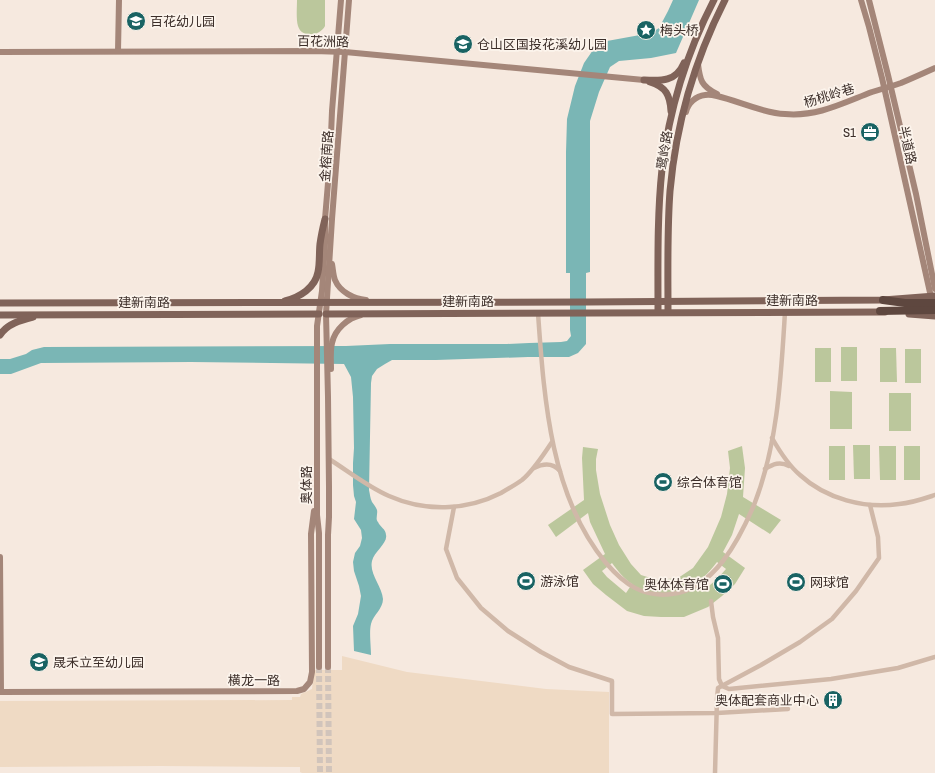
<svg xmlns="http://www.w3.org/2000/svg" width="935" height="773" font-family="'Archivo Narrow','Noto Sans SC',sans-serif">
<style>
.green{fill:#bbc79c;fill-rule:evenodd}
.plaza{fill:#efdac4}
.water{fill:#7ab6b5}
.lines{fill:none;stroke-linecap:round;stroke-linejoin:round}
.secondary-tunnel{stroke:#d1c4bb;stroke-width:6;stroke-dasharray:6 3;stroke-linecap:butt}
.street{stroke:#d0b8a8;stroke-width:4.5}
.secondary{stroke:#a48679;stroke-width:6}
.primary{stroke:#806359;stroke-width:7}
.highway{stroke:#5e473f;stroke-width:8}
.labels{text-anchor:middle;stroke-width:3.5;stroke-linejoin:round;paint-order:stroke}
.poi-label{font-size:13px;fill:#3c2e29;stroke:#fcf4ec;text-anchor:start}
.street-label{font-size:13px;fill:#3c2e29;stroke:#fcf4ec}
</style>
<rect width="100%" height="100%" fill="#f6e9df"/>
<!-- green -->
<g class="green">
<path d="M297,0H325V26C320,36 302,39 298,26C296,19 297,7 297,0Z"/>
<rect x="841" y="347" width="16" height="34"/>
<rect x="815" y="348" width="16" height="34"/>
<path d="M880,348H896L897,382H880Z"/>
<rect x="905" y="349" width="16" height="34"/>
<path d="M830,391L852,392V429H830Z"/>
<rect x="889" y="393" width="22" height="38"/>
<path d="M853,445H870V479H854Z"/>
<path d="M742,446L745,468L743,497L781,520L770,534L739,514L732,535L723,552L745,568L735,584L722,596L708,607L684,617H661L644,616L627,611L606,595L593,584L583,570L605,554L590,522L588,513L556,537L548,525L584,500L582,458L583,447L598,449L596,459V470L600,494L610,525L619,545L631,564L641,575L657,580L678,578L693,568L708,547L721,517L727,494L730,468L728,451ZM717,562L726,569L717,579L702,592L695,583C705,577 710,571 717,562ZM612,563C618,571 623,578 632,584L626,593L607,577L602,571Z"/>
<rect x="829" y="446" width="16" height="34"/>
<path d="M879,446H896V480H880Z"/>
<rect x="904" y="446" width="16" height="34"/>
</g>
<!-- plaza -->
<path class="plaza" d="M342,656L407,672L546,689L609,692V773H302L300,772V767L160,766L0,767V701L292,700V697H300L301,694L312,689L314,670H342Z"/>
<!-- water -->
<path class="water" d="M673,0H699L676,53L651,58L619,61L610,67L599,92L590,121V272L586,273V344L578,353L569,357H528L436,360H392L385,364L377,369L372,376L371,383L369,490C370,494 370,498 372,502C374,505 376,507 377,510C378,514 375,519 378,522C380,527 386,529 386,535C388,543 374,552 372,561C369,574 382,586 383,599C383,609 373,615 371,624C369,631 371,647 371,655L354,651L353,626L358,614L361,596L359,586L354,571L353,562L355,553L360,546L362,538L361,530L354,519L356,502L354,496L353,485V463L354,448L353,397L351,377L344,364L191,362L41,363L11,374H0V359H10L26,354L32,350L44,347L346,346L390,344H507L529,343L561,342L567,341L571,336L570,330V273H566V152L567,119L575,86L584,63L593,50L607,41L651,33L659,28L668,11Z"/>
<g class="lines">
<!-- secondary-tunnel -->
<g class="secondary-tunnel">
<path d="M319,667L320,773"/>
<path d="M328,667L329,773"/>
</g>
<!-- street -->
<g class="street">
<path d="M538,313C544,397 550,496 606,563C624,584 643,598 672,594C714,589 739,540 754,505C778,444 781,376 785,312"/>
<path d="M772,438C780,452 788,465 800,475C826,499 865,509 899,504C912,503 923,499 935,495"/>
<path d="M329,459C348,471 368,487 389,496C425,512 466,511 501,493C508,489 515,485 522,480C534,470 543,455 552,442"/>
<path d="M534,468C544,463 553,463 560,471"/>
<path d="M765,469C773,464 780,461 789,466"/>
<path d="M454,507L446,549L457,578L481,608L508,631L541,652L569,667L612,681V714L717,713L788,709"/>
<path d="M711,601L713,617L718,638L719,679L722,686L729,689L831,679L898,668L935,657"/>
<path d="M715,773L717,699L718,688L761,665L800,642L832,619L856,591L879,558L878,537L870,505"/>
</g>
<!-- secondary -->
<g class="secondary">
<path d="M861,0L869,27L882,78L931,297"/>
<path d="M869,0L888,75L916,194L935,289"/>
<path d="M118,51L119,0"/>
<path d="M0,52L314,51L345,52L644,80"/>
<path d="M698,64C700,80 701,86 717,94"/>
<path d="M686,112C688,103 696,96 705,95C709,94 713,95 717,96C739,101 762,113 785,114C817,117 843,103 872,92C882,89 892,86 901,83C913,78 924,73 935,68"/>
<path d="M332,264C333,269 333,275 335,280C340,292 354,299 366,300"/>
<path d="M331,369C331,361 330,351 332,343C335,329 348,318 361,315"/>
<path d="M0,557L1,692"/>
<path d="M319,667V533L317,515V326L322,291L325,243V219L330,159L332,111L341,0"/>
<path d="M328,667V535L329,517V487L328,397L326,314L332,219L349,0"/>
<path d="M0,692L297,691L304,689L310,682L312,672L311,534L314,511"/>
</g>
<!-- primary -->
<g class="primary">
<path d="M644,80C661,81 676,82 684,63"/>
<path d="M650,82C666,87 670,95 671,111"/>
<path d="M285,301C300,297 315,288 318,272C320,263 319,253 320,244C321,236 323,227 325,219"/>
<path d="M0,303L587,302L883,300L935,296"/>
<path d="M658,312C658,265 657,216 662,169C669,111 687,52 714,0"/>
<path d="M668,312C668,272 667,231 670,191C676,124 695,59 725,0"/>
<path d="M326,314L885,312"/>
<path d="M909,314L935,316"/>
<path d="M0,315L319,314"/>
<path d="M0,335C7,324 21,320 33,317"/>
</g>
<!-- highway -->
<g class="highway">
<path d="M883,300L905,303H935"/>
<path d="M880,311L935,310"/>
</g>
</g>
<!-- icons -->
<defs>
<g id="school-disc" transform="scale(1)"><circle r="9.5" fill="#196363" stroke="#fcf4ec"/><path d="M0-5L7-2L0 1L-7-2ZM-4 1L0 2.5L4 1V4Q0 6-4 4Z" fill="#fff"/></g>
<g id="sight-disc" transform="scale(1)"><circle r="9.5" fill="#196363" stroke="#fcf4ec"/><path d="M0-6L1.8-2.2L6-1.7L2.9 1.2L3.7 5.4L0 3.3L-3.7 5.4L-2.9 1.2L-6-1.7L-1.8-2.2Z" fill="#fff"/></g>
<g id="office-disc" transform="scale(1)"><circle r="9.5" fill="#196363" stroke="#fcf4ec"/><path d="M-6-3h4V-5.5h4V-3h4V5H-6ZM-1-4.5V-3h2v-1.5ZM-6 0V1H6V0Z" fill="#fff"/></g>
<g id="stadium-disc" transform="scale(1)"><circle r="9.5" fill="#196363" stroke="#fcf4ec"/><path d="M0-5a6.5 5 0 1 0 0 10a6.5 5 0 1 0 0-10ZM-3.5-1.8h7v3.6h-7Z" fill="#fff"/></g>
<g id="building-disc" transform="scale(1)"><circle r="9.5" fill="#196363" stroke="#fcf4ec"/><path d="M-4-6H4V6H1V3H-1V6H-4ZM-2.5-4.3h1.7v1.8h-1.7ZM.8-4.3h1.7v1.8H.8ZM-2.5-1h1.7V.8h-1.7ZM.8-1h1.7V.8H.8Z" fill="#fff"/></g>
</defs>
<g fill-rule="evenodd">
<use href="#school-disc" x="136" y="21"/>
<use href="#sight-disc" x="646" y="30"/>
<use href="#school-disc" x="463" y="44"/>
<use href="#office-disc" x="870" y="132"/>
<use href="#stadium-disc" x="663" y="482"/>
<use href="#stadium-disc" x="526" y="581"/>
<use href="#stadium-disc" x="796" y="582"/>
<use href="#stadium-disc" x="723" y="584"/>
<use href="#school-disc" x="39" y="662"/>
<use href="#building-disc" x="833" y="700"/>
</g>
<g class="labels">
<!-- poi labels -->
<g class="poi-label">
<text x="150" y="26">百花幼儿园</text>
<text x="660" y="35">梅头桥</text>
<text x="477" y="49">仓山区国投花溪幼儿园</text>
<text x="856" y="137" text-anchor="end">S1</text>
<text x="677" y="487">综合体育馆</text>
<text x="540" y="586">游泳馆</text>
<text x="810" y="587">网球馆</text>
<text x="709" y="589" text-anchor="end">奥体体育馆</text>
<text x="53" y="667">晟禾立至幼儿园</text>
<text x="819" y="705" text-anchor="end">奥体配套商业中心</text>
</g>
<!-- street labels -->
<g class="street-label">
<text transform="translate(323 41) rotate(1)" y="5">百花洲路</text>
<text transform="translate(829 95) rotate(-17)" y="5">杨桃岭巷</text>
<text transform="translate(908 145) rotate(77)" y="5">半道路</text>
<text transform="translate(664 150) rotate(-81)" y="5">鹭岭路</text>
<text transform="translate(326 156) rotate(-86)" y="5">金榕南路</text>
<text x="792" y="305">建新南路</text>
<text x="468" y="306">建新南路</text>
<text x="144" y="307">建新南路</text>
<text transform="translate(306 485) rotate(-90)" y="5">奥体路</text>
<text x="254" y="685">横龙一路</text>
</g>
</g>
</svg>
